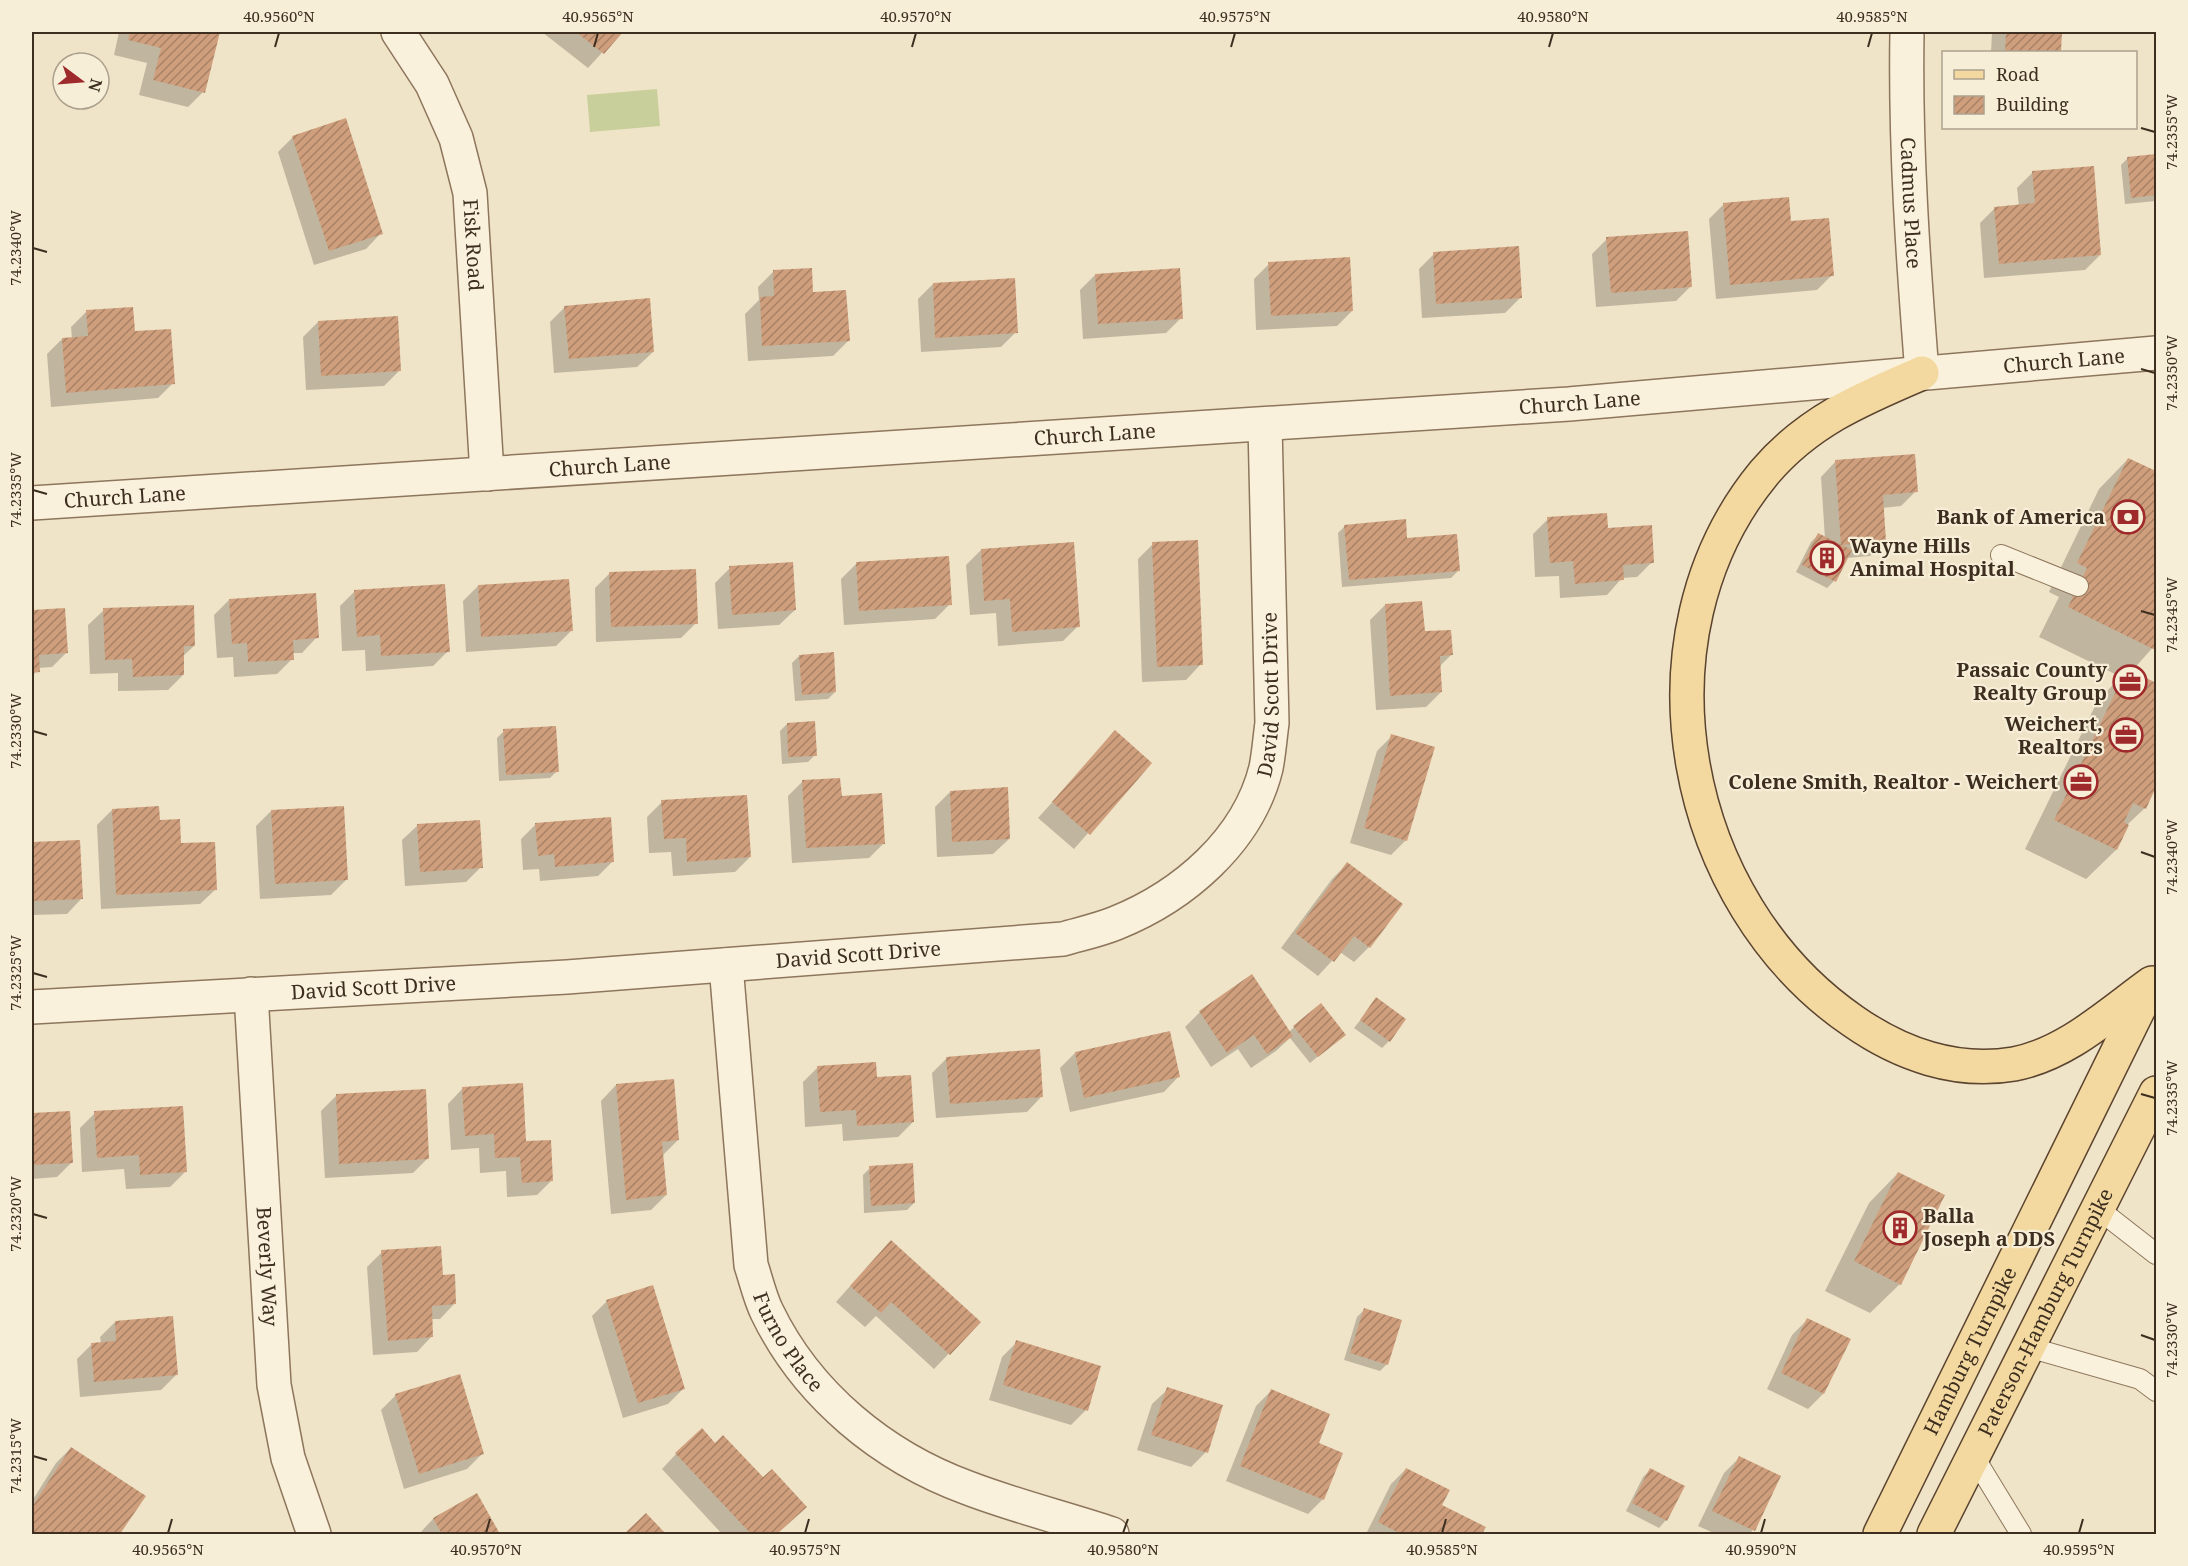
<svg xmlns="http://www.w3.org/2000/svg" width="2188" height="1566" font-family="'Noto Serif',serif">
<style>
.pitch{fill:#c9cf9b}
.shadow{fill:#0003}
.building{fill:url(#building-hatch)}
.lines{fill:none;stroke-linecap:round;stroke-linejoin:round}
.service-casing{stroke:#8d765c;stroke-width:22}
.minor-casing{stroke:#8d765c;stroke-width:36}
.tertiary-casing{stroke:#8d765c;stroke-width:36}
.primary-casing{stroke:#5b4430;stroke-width:36}
.service{stroke:#faf1dc;stroke-width:20}
.minor{stroke:#faf1dc;stroke-width:33}
.tertiary{stroke:#faf1dc;stroke-width:33}
.primary{stroke:#f3d9a0;stroke-width:33}
.ticks{fill:none;stroke:#3d2e20;stroke-width:2}
.labels{text-anchor:middle;stroke-width:4.5;stroke-linejoin:round;paint-order:stroke}
.street-label{font-size:20px;fill:#3d2e20;stroke:#f7eed8}
.poi-label{font-size:20px;font-weight:bold;fill:#3d2e20;stroke:#f7eed8;text-anchor:end}
.neatline{fill:none;stroke:#3d2e20;stroke-width:2}
.ticks-label{font-size:15px;text-anchor:middle;fill:#3d2e20}
</style>
<defs>
<pattern id="building-hatch" width="6" height="6" patternUnits="userSpaceOnUse" patternTransform="scale(1.5)"><rect width="6" height="6" fill="#cf9f7d"/><path d="M-1 1l2-2M0 6l6-6M5 7l2-2" fill="none" stroke="#a98266"/></pattern>
</defs>
<rect width="100%" height="100%" fill="#f0e4c8"/>
<!-- pitch -->
<path class="pitch" d="M657,89L660,126L590,132L587,95Z"/>
<!-- shadow -->
<g class="shadow">
<path d="M119,32H218L203,92L188,107L139,95L147,63L114,55Z"/>
<path d="M542,32H621L588,68Z"/>
<path d="M1992,32H2061L2060,52H1991Z"/>
<path d="M293,137L381,233L366,249L314,265L278,152Z"/>
<path d="M2156,155V201L2125,204L2121,165L2128,158Z"/>
<path d="M2033,172L2100,255L2085,270L1984,278L1980,223L1995,208L2019,206L2017,188Z"/>
<path d="M1724,204L1789,223L1832,275L1817,290L1716,299L1709,219Z"/>
<path d="M1607,239L1691,286L1676,301L1596,307L1592,254Z"/>
<path d="M1434,254L1520,298L1505,313L1422,318L1419,269Z"/>
<path d="M1269,264L1352,311L1337,326L1256,330L1254,279Z"/>
<path d="M773,272L812,294L848,341L833,356L748,361L745,314L759,300L758,287Z"/>
<path d="M1095,275L1181,318L1166,333L1083,339L1080,290Z"/>
<path d="M933,284L1016,332L1001,347L921,352L918,299Z"/>
<path d="M565,307L653,352L637,367L554,373L550,322Z"/>
<path d="M86,312L134,333L173,383L158,398L51,407L47,354L62,339H72L71,327Z"/>
<path d="M318,322L399,371L384,386L306,390L303,337Z"/>
<path d="M2128,459L2156,473V644L2131,672L2156,684V783L2145,808L2127,825L2116,850L2086,879L2025,849L2098,700L2121,677L2039,637L2059,597L2049,592L2099,489Z"/>
<path d="M1836,461L1916,491L1901,506L1882,508L1885,541L1870,556L1846,558L1834,581L1827,588L1796,572L1811,542L1818,535L1825,539L1821,477Z"/>
<path d="M1548,519L1606,529L1652,562L1637,577L1622,578L1607,595L1560,598L1559,576L1535,577L1533,534Z"/>
<path d="M1345,526L1406,540L1458,571L1451,578L1342,587L1338,533Z"/>
<path d="M1153,544L1201,664L1186,680L1142,682L1138,559Z"/>
<path d="M981,550L1078,626L1063,641L998,646L996,613L970,615L966,565Z"/>
<path d="M856,564L950,604L935,619L844,625L841,579Z"/>
<path d="M730,568L795,610L779,625L718,629L715,583Z"/>
<path d="M610,573L696,623L681,638L596,642L595,588Z"/>
<path d="M478,586L571,631L556,646L466,652L463,601Z"/>
<path d="M355,591L448,651L433,666L366,671L365,650L342,651L340,606Z"/>
<path d="M229,600L317,637L302,653H292V659L277,674L234,677L233,657L217,658L214,615Z"/>
<path d="M1385,605L1451,655L1439,667L1441,692L1426,707L1376,710L1370,620Z"/>
<path d="M64,610L67,652L52,667L38,668L32,678V612Z"/>
<path d="M104,610L194,646L182,657L183,675L168,690L118,691V673L90,674L88,625Z"/>
<path d="M799,656L835,692L828,699L795,701L792,663Z"/>
<path d="M787,724L815,755L808,762L782,764L780,731Z"/>
<path d="M504,731L557,771L550,778L499,781L497,738Z"/>
<path d="M1115,732L1150,763L1074,849L1038,818Z"/>
<path d="M1392,736L1406,840L1391,855L1350,843L1377,751Z"/>
<path d="M803,781L840,797L884,843L869,858L792,863L788,796Z"/>
<path d="M950,792L1009,839L993,854L937,857L935,807Z"/>
<path d="M662,802L750,857L735,872L673,876L671,852L649,853L647,817Z"/>
<path d="M112,810L159,822L216,889L200,904L101,909L97,825Z"/>
<path d="M271,811L346,880L331,895L260,899L256,826Z"/>
<path d="M536,824L613,861L598,876L540,881L539,869L523,870L521,839Z"/>
<path d="M418,825L481,867L466,882L405,886L402,840Z"/>
<path d="M79,841L82,898L67,914L32,915V843Z"/>
<path d="M1347,864L1401,904L1369,947L1354,962L1340,952L1318,976L1281,948L1332,879Z"/>
<path d="M1252,976L1289,1032L1294,1027L1344,1035L1310,1063L1290,1038L1276,1051L1251,1068L1238,1049L1211,1067L1185,1027L1200,1012Z"/>
<path d="M1377,999L1389,1041L1382,1048L1354,1028Z"/>
<path d="M1075,1053L1179,1076L1164,1092L1070,1112L1060,1068Z"/>
<path d="M947,1058L1042,1096L1027,1112L936,1118L932,1073Z"/>
<path d="M818,1067L875,1079L913,1122L898,1137L843,1141L842,1124L805,1127L803,1082Z"/>
<path d="M616,1085L678,1140L662,1156L666,1195L651,1210L611,1214L601,1101Z"/>
<path d="M463,1088L524,1143L552,1180L537,1195L507,1197L506,1171L480,1173L479,1148L451,1150L448,1104Z"/>
<path d="M336,1096L428,1158L413,1173L325,1178L321,1111Z"/>
<path d="M68,1112L72,1162L57,1177L32,1179V1115Z"/>
<path d="M95,1113L185,1172L170,1187L126,1189L124,1169L82,1172L80,1128Z"/>
<path d="M870,1168L914,1203L907,1210L864,1213L863,1175Z"/>
<path d="M1898,1173L1900,1284L1870,1313L1825,1291L1869,1203Z"/>
<path d="M382,1252L455,1303L440,1319H431L432,1336L417,1352L373,1355L367,1267Z"/>
<path d="M876,1257L979,1322L934,1369L876,1316L865,1327L836,1302Z"/>
<path d="M607,1301L683,1389L668,1404L623,1418L592,1316Z"/>
<path d="M1364,1310L1387,1364L1380,1371L1344,1360L1357,1317Z"/>
<path d="M1807,1320L1823,1394L1808,1409L1767,1389L1792,1335Z"/>
<path d="M115,1322L176,1375L161,1390L80,1397L77,1359L92,1344L101,1343L100,1337Z"/>
<path d="M1017,1342L1086,1410L1071,1425L989,1400L1002,1357Z"/>
<path d="M1168,1389L1206,1452L1191,1467L1137,1450L1152,1404Z"/>
<path d="M1271,1391L1317,1444L1323,1499L1308,1514L1226,1481L1256,1406Z"/>
<path d="M396,1395L482,1454L467,1469L404,1489L381,1410Z"/>
<path d="M715,1445L790,1522L776,1534H722L662,1469L676,1454Z"/>
<path d="M71,1448L144,1496L119,1534H32V1501L56,1463Z"/>
<path d="M1739,1458L1753,1530L1749,1534H1716L1698,1526L1724,1473Z"/>
<path d="M1406,1469L1440,1506L1484,1528L1480,1534H1366L1391,1484Z"/>
<path d="M1650,1470L1683,1486L1666,1520L1659,1528L1626,1511L1643,1477Z"/>
<path d="M476,1495L498,1534H419L433,1519Z"/>
<path d="M646,1515L664,1534H625H626Z"/>
</g>
<!-- building -->
<g class="building">
<path d="M130,32H220L205,93L153,80L161,48L128,40Z"/>
<path d="M576,32H623L604,54Z"/>
<path d="M2006,32H2062L2061,52H2005Z"/>
<path d="M346,118L383,234L329,251L292,136Z"/>
<path d="M2156,154V195L2131,198L2127,157Z"/>
<path d="M2094,166L2101,255L1999,264L1994,207L2035,203L2032,171Z"/>
<path d="M1789,197L1791,221L1829,218L1834,276L1730,285L1723,203Z"/>
<path d="M1688,231L1692,287L1611,293L1606,237Z"/>
<path d="M1519,246L1522,298L1436,304L1433,252Z"/>
<path d="M1350,257L1353,311L1271,316L1268,262Z"/>
<path d="M812,268L813,292L846,290L850,341L762,346L760,297L774,296L773,270Z"/>
<path d="M1180,268L1183,319L1098,324L1095,274Z"/>
<path d="M1015,278L1018,333L935,338L933,283Z"/>
<path d="M650,298L654,352L569,359L564,306Z"/>
<path d="M133,307L135,331L171,329L175,384L66,393L62,338L88,336L86,310Z"/>
<path d="M398,316L401,371L321,376L318,321Z"/>
<path d="M1915,454L1918,492L1883,495L1886,541L1841,545L1835,460Z"/>
<path d="M2128,458L2156,471L2155,650L2068,607L2087,568L2077,563Z"/>
<path d="M1607,513L1608,528L1652,525L1654,563L1623,565L1624,580L1575,584L1573,561L1550,563L1547,517Z"/>
<path d="M1406,519L1407,538L1457,534L1460,571L1349,580L1344,525Z"/>
<path d="M1818,533L1852,550L1836,582L1802,565Z"/>
<path d="M1198,540L1203,665L1157,667L1152,542Z"/>
<path d="M1074,542L1080,627L1012,632L1010,599L984,601L981,549Z"/>
<path d="M949,556L952,605L859,611L856,562Z"/>
<path d="M793,562L796,610L732,615L729,566Z"/>
<path d="M696,569L698,624L611,627L609,572Z"/>
<path d="M569,579L573,631L481,637L478,585Z"/>
<path d="M445,584L450,652L381,656L380,635L357,637L354,590Z"/>
<path d="M316,593L319,638L293,640L294,660L248,662L247,643L232,644L229,599Z"/>
<path d="M1422,601L1425,631L1451,630L1453,655L1440,656L1442,692L1390,696L1385,604Z"/>
<path d="M194,605L195,646H184V675L133,677L132,659L105,660L103,608Z"/>
<path d="M65,608L68,653L39,655L40,672L32,673V610Z"/>
<path d="M834,652L836,692L802,695L799,655Z"/>
<path d="M2127,668L2156,683V787L2146,809L2133,803L2124,822L2129,825L2117,850L2054,820Z"/>
<path d="M815,721L817,756L788,757L787,723Z"/>
<path d="M556,726L559,772L506,775L503,729Z"/>
<path d="M1115,730L1152,763L1090,835L1052,802Z"/>
<path d="M1391,734L1435,747L1407,841L1364,828Z"/>
<path d="M840,778L842,796L882,793L885,844L806,848L802,780Z"/>
<path d="M1008,787L1010,839L952,842L950,791Z"/>
<path d="M747,795L751,857L687,862L686,838L664,839L661,800Z"/>
<path d="M159,806L160,820L180,819L181,843L215,842L217,890L116,895L112,809Z"/>
<path d="M344,806L348,880L275,884L271,810Z"/>
<path d="M611,817L614,862L555,867L554,854L538,856L535,823Z"/>
<path d="M480,820L483,868L420,872L417,824Z"/>
<path d="M80,840L83,899L32,901V842Z"/>
<path d="M1347,862L1403,904L1370,948L1354,936L1334,962L1295,933Z"/>
<path d="M1252,974L1293,1036L1267,1054L1254,1035L1227,1053L1199,1011Z"/>
<path d="M1376,997L1406,1019L1390,1042L1360,1020Z"/>
<path d="M1321,1003L1346,1035L1318,1057L1293,1026Z"/>
<path d="M1170,1031L1180,1077L1084,1098L1075,1052Z"/>
<path d="M1040,1049L1043,1097L950,1104L946,1057Z"/>
<path d="M876,1062L877,1077L911,1075L914,1122L857,1126L856,1110L820,1112L817,1066Z"/>
<path d="M674,1079L679,1140L662,1142L667,1195L626,1200L616,1084Z"/>
<path d="M523,1083L526,1141L551,1140L553,1181L522,1183L520,1157L495,1158L494,1134L465,1136L462,1087Z"/>
<path d="M426,1089L429,1159L339,1164L336,1094Z"/>
<path d="M183,1106L187,1172L140,1175L139,1155L97,1158L94,1111Z"/>
<path d="M70,1111L73,1163L32,1165V1113Z"/>
<path d="M913,1163L915,1203L871,1206L869,1166Z"/>
<path d="M1898,1172L1945,1195L1901,1285L1854,1261Z"/>
<path d="M891,1240L981,1322L950,1355L891,1302L881,1313L850,1286Z"/>
<path d="M441,1246L443,1275L455,1274L456,1304L432,1306L433,1337L388,1341L381,1250Z"/>
<path d="M653,1285L685,1389L638,1403L606,1300Z"/>
<path d="M1364,1308L1402,1320L1388,1365L1350,1353Z"/>
<path d="M173,1316L178,1375L94,1382L91,1343L116,1341L115,1321Z"/>
<path d="M1807,1318L1851,1339L1824,1394L1781,1373Z"/>
<path d="M1016,1340L1101,1366L1088,1411L1003,1385Z"/>
<path d="M460,1374L484,1454L419,1474L395,1394Z"/>
<path d="M1167,1387L1223,1405L1208,1453L1151,1435Z"/>
<path d="M1271,1389L1330,1414L1319,1443L1343,1453L1324,1500L1240,1466Z"/>
<path d="M702,1428L715,1443L723,1435L763,1477L772,1469L807,1507L777,1534H751L675,1453Z"/>
<path d="M71,1447L146,1496L120,1534H32V1507Z"/>
<path d="M1739,1456L1781,1476L1755,1531L1712,1511Z"/>
<path d="M1406,1468L1450,1490L1442,1505L1486,1527L1482,1534H1401L1378,1522Z"/>
<path d="M1650,1468L1685,1486L1667,1521L1632,1503Z"/>
<path d="M477,1493L500,1534H442L433,1518Z"/>
<path d="M646,1513L666,1534H626L625,1533Z"/>
</g>
<g class="lines">
<!-- service casing -->
<g class="service-casing">
<g id="service">
<path d="M2001,555L2078,586"/>
<path d="M2097,1208L2156,1254"/>
<path d="M2028,1347L2140,1379L2156,1391"/>
<path d="M1974,1457L2021,1534"/>
</g>
</g>
<!-- minor casing -->
<g class="minor-casing">
<g id="minor">
<path id="s1" d="M398,32L432,84L456,138L470,193L487,474"/>
<path id="s2" d="M1907,32C1905,146 1913,259 1922,373"/>
<path id="s3" d="M726,965L751,1265C756,1280 760,1298 767,1312C807,1395 883,1457 968,1488C1015,1506 1064,1518 1112,1534"/>
<path id="s4" d="M251,994L274,1385L288,1458L314,1534"/>
<path id="s5" d="M32,1007L567,977L1063,939C1080,934 1099,930 1116,923C1183,896 1248,841 1266,768C1269,753 1270,737 1272,723L1265,425"/>
</g>
</g>
<!-- tertiary casing -->
<g class="tertiary-casing">
<g id="tertiary">
<path id="s6" d="M32,503L1569,404L2156,353"/>
</g>
</g>
<!-- primary casing -->
<g class="primary-casing">
<g id="primary">
<path d="M1922,373C1861,399 1808,421 1764,473C1628,638 1681,903 1853,1021C1900,1054 1956,1074 2014,1064C2067,1054 2110,1013 2152,983"/>
<path id="s7" d="M1880,1534L2149,988"/>
<path id="s8" d="M1934,1534L2156,1093"/>
</g>
</g>
<!-- service -->
<use href="#service" class="service"/>
<!-- minor -->
<use href="#minor" class="minor"/>
<!-- tertiary -->
<use href="#tertiary" class="tertiary"/>
<!-- primary -->
<use href="#primary" class="primary"/>
</g>
<!-- ticks -->
<path class="ticks" d="M275,47L279,33M594,47L598,33M912,47L916,33M1231,47L1235,33M1549,47L1553,33M1868,47L1872,33M2141,128L2155,132M33,248L47,252M2141,369L2155,373M33,490L47,494M2141,611L2155,615M33,731L47,735M2141,852L2155,857M33,973L47,977M2141,1094L2155,1098M33,1214L47,1218M2141,1335L2155,1340M33,1456L47,1460M168,1533L172,1519M486,1533L490,1519M805,1533L809,1519M1123,1533L1128,1519M1442,1533L1446,1519M1761,1533L1765,1519M2079,1533L2083,1519"/>
<!-- icons -->
<defs>
<g id="bank-ring" transform="scale(1.725)"><circle r="9.5" fill="#f7eed8" stroke="#9e2a2b" stroke-width="1.5"/><path d="M-6-4H6V4H-6ZM0-2.3a2.3 2.3 0 1 0 0 4.6a2.3 2.3 0 1 0 0-4.6Z" fill="#9e2a2b"/></g>
<g id="building-ring" transform="scale(1.725)"><circle r="9.5" fill="#f7eed8" stroke="#9e2a2b" stroke-width="1.5"/><path d="M-4-6H4V6H1V3H-1V6H-4ZM-2.5-4.3h1.7v1.8h-1.7ZM.8-4.3h1.7v1.8H.8ZM-2.5-1h1.7V.8h-1.7ZM.8-1h1.7V.8H.8Z" fill="#9e2a2b"/></g>
<g id="office-ring" transform="scale(1.725)"><circle r="9.5" fill="#f7eed8" stroke="#9e2a2b" stroke-width="1.5"/><path d="M-6-3h4V-5.5h4V-3h4V5H-6ZM-1-4.5V-3h2v-1.5ZM-6 0V1H6V0Z" fill="#9e2a2b"/></g>
</defs>
<g fill-rule="evenodd">
<use href="#bank-ring" x="2128" y="517"/>
<use href="#building-ring" x="1827" y="558"/>
<use href="#office-ring" x="2130" y="682"/>
<use href="#office-ring" x="2126" y="735"/>
<use href="#office-ring" x="2081" y="782"/>
<use href="#building-ring" x="1900" y="1228"/>
</g>
<g class="labels">
<!-- street labels -->
<g class="street-label">
<text dy="7" stroke="none"><textPath href="#s2" startOffset="171">Cadmus Place</textPath></text>
<text dy="7" stroke="none"><textPath href="#s1" startOffset="230">Fisk Road</textPath></text>
<text dy="7" stroke="none"><textPath href="#s6" startOffset="2037">Church Lane</textPath></text>
<text dy="7" stroke="none"><textPath href="#s6" startOffset="1551">Church Lane</textPath></text>
<text dy="7" stroke="none"><textPath href="#s6" startOffset="1065">Church Lane</textPath></text>
<text dy="7" stroke="none"><textPath href="#s6" startOffset="579">Church Lane</textPath></text>
<text dy="7" stroke="none"><textPath href="#s6" startOffset="93">Church Lane</textPath></text>
<text dy="7" stroke="none"><textPath href="#s5" startOffset="1386">David Scott Drive</textPath></text>
<text dy="7" stroke="none"><textPath href="#s5" startOffset="828">David Scott Drive</textPath></text>
<text dy="7" stroke="none"><textPath href="#s5" startOffset="342">David Scott Drive</textPath></text>
<text dy="7" stroke="none"><textPath href="#s4" startOffset="273">Beverly Way</textPath></text>
<text dy="7" stroke="none"><textPath href="#s8" startOffset="248">Paterson-Hamburg Turnpike</textPath></text>
<text dy="7" stroke="none"><textPath href="#s3" startOffset="387">Furno Place</textPath></text>
<text dy="7" stroke="none"><textPath href="#s7" startOffset="204">Hamburg Turnpike</textPath></text>
</g>
<!-- poi labels -->
<g class="poi-label">
<text x="2105" y="524">Bank of America</text>
<text x="1850" y="553" text-anchor="start">Wayne Hills<tspan x="1850" dy="23">Animal Hospital</tspan></text>
<text x="2107" y="677">Passaic County<tspan x="2107" dy="23">Realty Group</tspan></text>
<text x="2103" y="731">Weichert,<tspan x="2103" dy="23">Realtors</tspan></text>
<text x="2058" y="789">Colene Smith, Realtor - Weichert</text>
<text x="1923" y="1223" text-anchor="start">Balla<tspan x="1923" dy="23">Joseph a DDS</tspan></text>
</g>
</g>
<!-- border -->
<rect width="2188" height="1566" fill="none" stroke="#f7eed8" stroke-width="66"/>
<!-- legend -->
<rect x="1942" y="51" width="195" height="78" fill="#f7eed8" stroke="#ada18e" stroke-width="1.5"/>
<rect x="1954" y="70" width="30" height="9" fill="#f3d9a0" stroke="#ada18e" stroke-width="1.5"/>
<text x="1996" y="81" font-size="18" fill="#3d2e20">Road</text>
<rect x="1954" y="96" width="30" height="18" fill="url(#building-hatch)" stroke="#ada18e" stroke-width="1.5"/>
<text x="1996" y="111" font-size="18" fill="#3d2e20">Building</text>
<!-- north arrow -->
<g transform="translate(81 81) rotate(106)"><circle r="28" fill="#f7eed8" stroke="#ada18e" stroke-width="1.5"/>
<path d="M0-4.5L10 22L0 15L-10 22Z" fill="#9e2a2b"/>
<text y="-9" font-size="16" font-weight="bold" text-anchor="middle" fill="#3d2e20">N</text>
</g>
<rect x="33" y="33" width="2122" height="1500" class="neatline"/>
<g class="ticks-label">
<text x="279" y="22">40.9560°N</text>
<text x="598" y="22">40.9565°N</text>
<text x="916" y="22">40.9570°N</text>
<text x="1235" y="22">40.9575°N</text>
<text x="1553" y="22">40.9580°N</text>
<text x="1872" y="22">40.9585°N</text>
<text transform="translate(2172 132) rotate(-90)" y="5">74.2355°W</text>
<text transform="translate(16 248) rotate(-90)" y="5">74.2340°W</text>
<text transform="translate(2172 373) rotate(-90)" y="5">74.2350°W</text>
<text transform="translate(16 490) rotate(-90)" y="5">74.2335°W</text>
<text transform="translate(2172 615) rotate(-90)" y="5">74.2345°W</text>
<text transform="translate(16 731) rotate(-90)" y="5">74.2330°W</text>
<text transform="translate(2172 857) rotate(-90)" y="5">74.2340°W</text>
<text transform="translate(16 973) rotate(-90)" y="5">74.2325°W</text>
<text transform="translate(2172 1098) rotate(-90)" y="5">74.2335°W</text>
<text transform="translate(16 1214) rotate(-90)" y="5">74.2320°W</text>
<text transform="translate(2172 1340) rotate(-90)" y="5">74.2330°W</text>
<text transform="translate(16 1456) rotate(-90)" y="5">74.2315°W</text>
<text x="168" y="1555">40.9565°N</text>
<text x="486" y="1555">40.9570°N</text>
<text x="805" y="1555">40.9575°N</text>
<text x="1123" y="1555">40.9580°N</text>
<text x="1442" y="1555">40.9585°N</text>
<text x="1761" y="1555">40.9590°N</text>
<text x="2079" y="1555">40.9595°N</text>
</g>
</svg>
